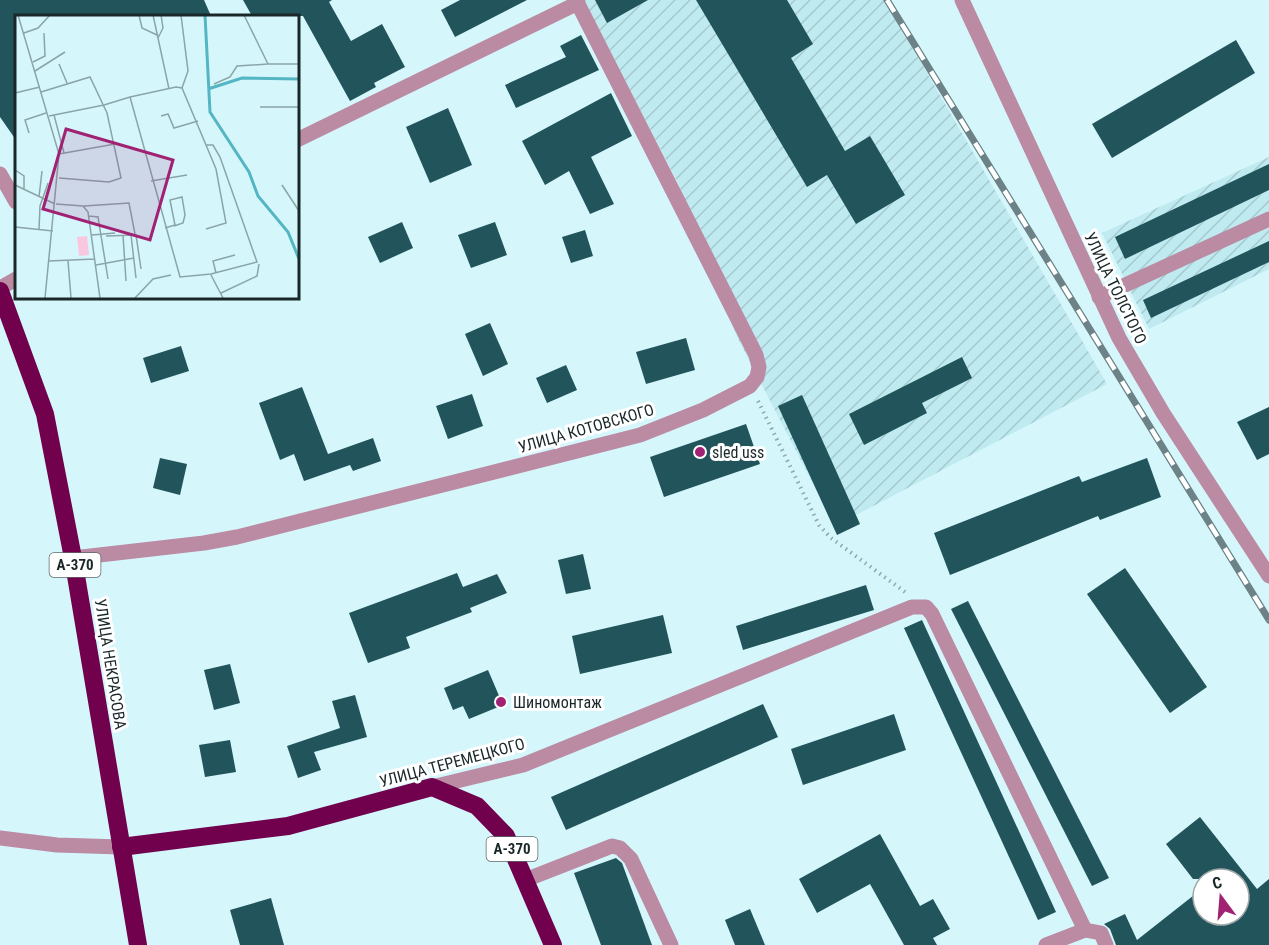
<svg xmlns="http://www.w3.org/2000/svg" width="1269" height="945" font-family="'Roboto Condensed',sans-serif">
<style>
.industrial{fill:url(#industrial-furrows)}
.building{fill:#21545b}
.lines{fill:none;stroke-linecap:round;stroke-linejoin:round}
.path{stroke:#8ea8ac;stroke-width:4;stroke-dasharray:1.5 4.5;stroke-linecap:butt}
.minor{stroke:#bb8aa3;stroke-width:15}
.highway{stroke:#71014d;stroke-width:18}
.rail-casing{stroke:#6c8286;stroke-width:7}
.rail{stroke:#fff;stroke-width:4.5;stroke-dasharray:14;stroke-linecap:butt}
.poi-dot{fill:#a12172;stroke:#fff;stroke-width:2}
.labels{text-anchor:middle;stroke-width:6;stroke-linejoin:round;paint-order:stroke}
.shield{fill:#fff;stroke:#5f6869;stroke-width:1.5}
.shield-label{font-size:15px;font-weight:bold;fill:#1a2729}
.street-label{font-size:16px;fill:#1a2729;stroke:#fff}
.poi-label{font-size:16px;fill:#1a2729;stroke:#fff;text-anchor:start}
.inset-river{fill:none;stroke:#54b5c3;stroke-width:3}
.inset-road{fill:none;stroke:#8aa4a8;stroke-width:1.5}
.view{fill:#a12172;fill-opacity:0.15;stroke:#a12172;stroke-width:3}
.inset-edge{fill:none;stroke:#1a2729;stroke-width:3}
</style>
<defs>
<pattern id="industrial-furrows" width="10" height="10" patternUnits="userSpaceOnUse" patternTransform="scale(1.5)"><rect width="10" height="10" fill="#bfeaf0"/><path d="M-1 1l2-2M0 10L10 0M9 11l2-2" fill="none" stroke="#a4c9ce"/></pattern>
</defs>
<rect width="100%" height="100%" fill="#d5f7fc"/>
<!-- industrial -->
<g class="industrial">
<path d="M583,0H885L1107,384L835,526L737,337L678,183Z"/>
<path d="M1269,157V269L1149,329L1102,233Z"/>
</g>
<!-- building -->
<g class="building">
<path d="M0,0H204L211,16H16V140L0,117Z"/>
<path d="M243,0H332L329,2L351,41L382,24L405,67L374,83L376,87L350,101L303,16H252Z"/>
<path d="M460,0H527L455,37L441,10Z"/>
<path d="M595,0H648L607,23Z"/>
<path d="M696,0H787L813,44L791,58L845,151L870,136L905,195L856,224L827,175L807,187Z"/>
<path d="M581,35L599,70L516,108L505,85L566,57L560,46Z"/>
<path d="M1236,40L1255,73L1112,158L1092,124Z"/>
<path d="M611,93L632,136L591,157L614,204L590,214L569,171L545,185L522,141Z"/>
<path d="M448,108L472,165L430,183L406,127Z"/>
<path d="M1269,164V190L1125,259L1115,237Z"/>
<path d="M402,222L413,248L380,263L368,237Z"/>
<path d="M495,222L507,255L471,268L458,235Z"/>
<path d="M585,230L593,256L571,263L562,237Z"/>
<path d="M1269,241V262L1151,318L1143,300Z"/>
<path d="M490,323L508,364L483,376L465,334Z"/>
<path d="M686,338L695,370L646,384L636,352Z"/>
<path d="M181,346L189,371L151,383L143,358Z"/>
<path d="M962,357L972,378L922,403L927,413L864,445L849,414Z"/>
<path d="M566,365L577,390L547,403L536,378Z"/>
<path d="M302,387L328,454L373,438L381,461L353,471L350,465L304,481L294,454L280,460L259,403Z"/>
<path d="M472,394L483,426L448,439L436,406Z"/>
<path d="M802,395L860,524L837,535L778,406Z"/>
<path d="M1269,407V454L1257,460L1237,422Z"/>
<path d="M746,424L760,464L664,497L650,457Z"/>
<path d="M160,458L187,464L180,495L153,488Z"/>
<path d="M1147,458L1161,497L1100,520L1098,516L950,575L934,533L1079,476L1082,482Z"/>
<path d="M583,554L591,589L566,594L558,560Z"/>
<path d="M1125,568L1207,687L1170,713L1087,594Z"/>
<path d="M457,573L463,587L497,574L507,593L470,608L472,612L406,637L410,648L368,663L349,613Z"/>
<path d="M866,585L874,610L743,650L736,626Z"/>
<path d="M968,601L1109,878L1092,886L951,609Z"/>
<path d="M663,615L672,653L580,674L572,636Z"/>
<path d="M922,620L1056,912L1038,920L904,628Z"/>
<path d="M230,664L240,703L214,710L204,670Z"/>
<path d="M488,670L503,705L469,719L463,706L453,710L444,688Z"/>
<path d="M355,695L367,737L314,752L321,770L298,778L287,746L340,728L332,701Z"/>
<path d="M763,704L778,737L566,830L551,797Z"/>
<path d="M894,714L906,750L803,785L791,749Z"/>
<path d="M230,740L236,772L205,777L199,745Z"/>
<path d="M1200,817L1257,889L1269,879V945H1116L1110,929L1104,924L1125,914L1137,940L1203,888V915H1239V879H1193L1166,844Z"/>
<path d="M880,834L920,906L933,899L950,929L933,938L937,945H904L870,884L817,913L799,879Z"/>
<path d="M616,858L622,863L652,945H601L574,873Z"/>
<path d="M271,898L284,945H240L230,910Z"/>
<path d="M750,909L765,945H735L725,920Z"/>
</g>
<g class="lines">
<!-- path -->
<path class="path" d="M758,401L819,525L831,538L905,592"/>
<!-- minor -->
<g class="minor">
<path d="M962,0L1119,338L1163,413L1269,576"/>
<path d="M297,140L578,3"/>
<path d="M0,174L16,202"/>
<path d="M0,288L16,279"/>
<path d="M1099,297L1269,219"/>
<path d="M73,558L204,543L237,537L640,435L703,410L750,386L757,377L759,367L756,355L576,0"/>
<path d="M432,787L523,765L912,607H926L932,614L1085,930"/>
<path d="M0,838L57,845L121,847"/>
<path d="M525,880L612,846L620,848L631,859L671,945"/>
<path d="M1046,945L1085,930L1101,933L1106,945"/>
</g>
<!-- highway -->
<g class="highway">
<path d="M0,291L45,414L73,558L138,945"/>
<path d="M121,847L288,826L432,787L477,806L506,836L553,945"/>
</g>
<!-- rail casing -->
<g class="rail-casing">
<path id="rail" d="M887,0L1269,620"/>
</g>
<!-- rail -->
<use href="#rail" class="rail"/>
</g>
<!-- markers -->
<g class="poi-dot">
<circle cx="700" cy="452" r="6"/>
<circle cx="501" cy="702" r="6"/>
</g>
<g class="labels">
<!-- shield labels -->
<g class="shield">
<rect x="49.5" y="553" width="51" height="24" rx="4.5"/>
<rect x="486.5" y="837" width="51" height="24" rx="4.5"/>
</g>
<g class="shield-label">
<text x="75" y="570">А-370</text>
<text x="512" y="854">А-370</text>
</g>
<!-- street labels -->
<g class="street-label">
<text transform="translate(1116 288) rotate(64)" y="6">УЛИЦА ТОЛСТОГО</text>
<text transform="translate(586 428) rotate(-16)" y="6">УЛИЦА КОТОВСКОГО</text>
<text transform="translate(111 664) rotate(81)" y="6">УЛИЦА НЕКРАСОВА</text>
<text transform="translate(452 762) rotate(-15)" y="6">УЛИЦА ТЕРЕМЕЦКОГО</text>
</g>
<!-- poi labels -->
<g class="poi-label">
<text x="712" y="458">sled uss</text>
<text x="513" y="708">Шиномонтаж</text>
</g>
</g>
<!-- overview -->
<g transform="translate(15 15)">
<rect width="284" height="284" fill="#d5f7fc"/>
<path d="M72,221L74,240L64,241L62,222Z" fill="#f9c8e0"/>
<path class="inset-river" d="M190,0L195,97L234,157L243,181L273,217L284,244M193,74L227,63L284,64"/>
<path class="inset-road" d="M3,0L44,139L30,283M124,0L127,13L142,20M138,0L154,74M166,0L173,56L167,73M229,0L253,49H284M9,18L23,13L35,0M143,23L148,13L146,0M18,47L30,41L29,18M44,49L52,68M20,56L50,37M199,69L215,62L222,51L253,49M26,77L75,62L92,98L106,163L94,167L44,163M0,78L25,72M245,92H284M39,100L49,138M34,101L89,90L115,82L161,72L167,73L191,130H198L205,142L242,247L196,259L165,262L115,82M146,101L153,99L159,113L183,106M14,118L10,105L31,98M44,139L100,129M0,155L9,161V175M136,166L172,160M0,170L40,189M267,170L284,196M24,182L27,156M41,189L68,191L73,197L85,283M69,191L114,188L120,219M74,201L83,202L93,264M0,212L38,216M150,213L160,210L155,185L167,182L170,200L168,208L159,211M191,214L211,208L201,154L191,130M24,215L25,191L33,168M77,220L100,218M108,220L111,266M116,220L121,263M91,221L121,220L126,254M34,246L79,244M53,246L56,283M81,250L119,243M201,258L198,246L220,240M196,260L208,283M206,278L242,261L244,249M120,283L138,264L156,260"/>
<path class="view" d="M51,114L158,145L135,225L28,194Z"/>
<rect width="284" height="284" class="inset-edge"/>
</g>
<!-- north arrow -->
<g transform="translate(1221 897) rotate(344)"><circle r="28" fill="#ffffff" stroke="#a3a9a9" stroke-width="1.5"/>
<path d="M0-4.5L10 22L0 15L-10 22Z" fill="#a12172"/>
<text y="-9" font-size="16" font-weight="bold" text-anchor="middle" fill="#1a2729">С</text>
</g>
</svg>
